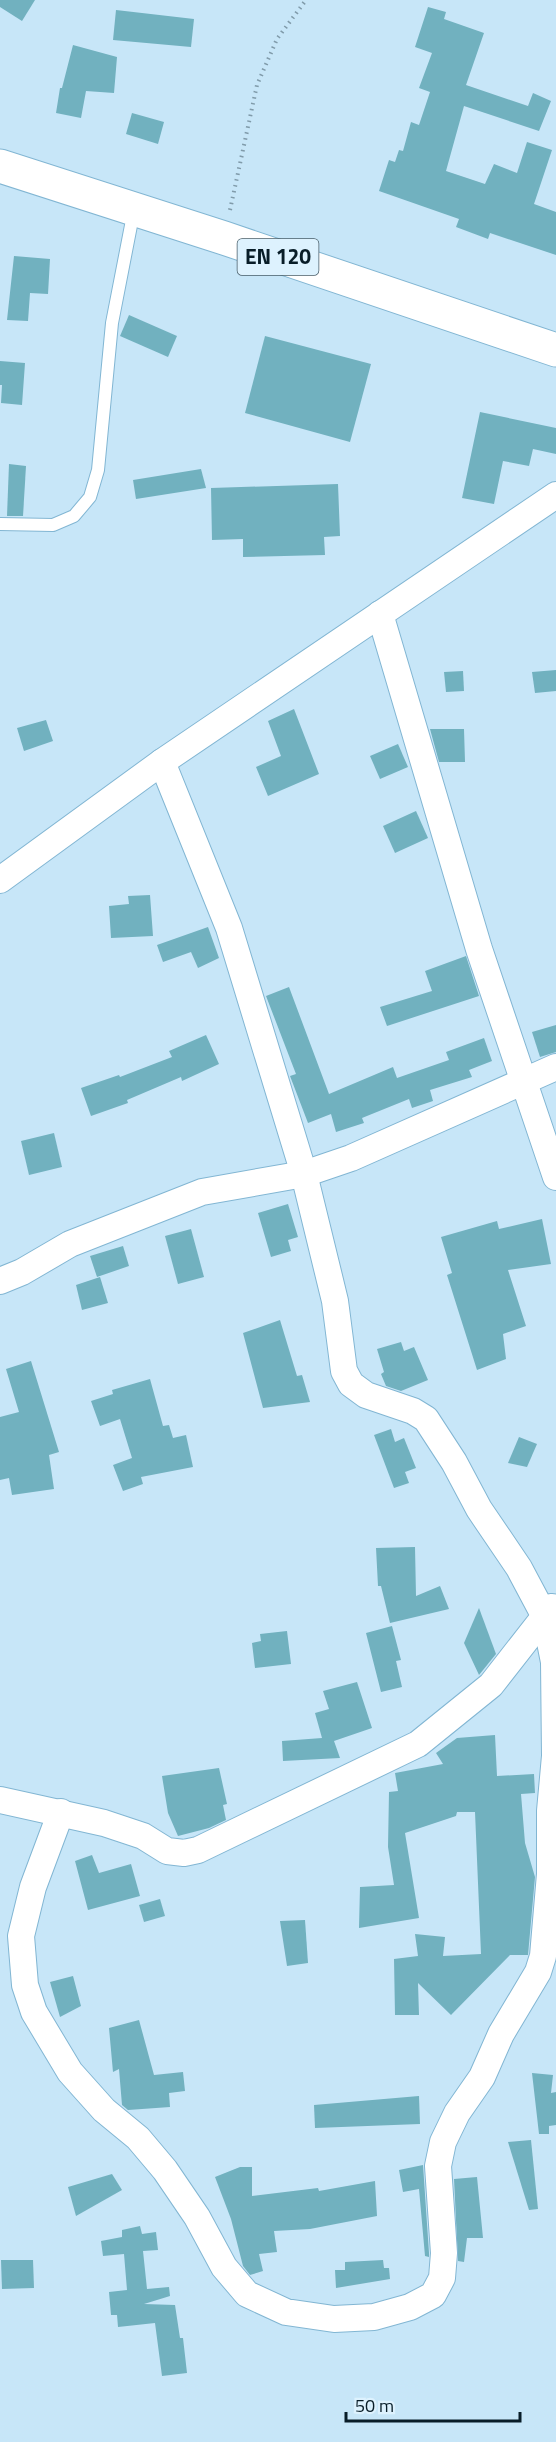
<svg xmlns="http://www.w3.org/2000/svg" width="556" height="2442" font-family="'Titillium Web',sans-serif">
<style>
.building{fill:#71b1bf}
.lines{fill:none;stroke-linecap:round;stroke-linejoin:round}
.service-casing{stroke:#82b6d3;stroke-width:14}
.minor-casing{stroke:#82b6d3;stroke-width:28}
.primary-casing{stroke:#82b6d3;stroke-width:35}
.path{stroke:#809baa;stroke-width:4;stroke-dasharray:1.5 4.5;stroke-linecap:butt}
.service{stroke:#fff;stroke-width:12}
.minor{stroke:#fff;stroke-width:26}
.primary{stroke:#fff;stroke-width:33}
.labels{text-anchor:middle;stroke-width:4.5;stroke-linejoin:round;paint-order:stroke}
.shield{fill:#ddf2fe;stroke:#485d68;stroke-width:1.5}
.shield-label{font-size:21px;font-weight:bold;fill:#081d28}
</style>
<rect width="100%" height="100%" fill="#c7e6f8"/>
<!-- building -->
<g class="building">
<path d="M0,0H35L22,21L0,7Z"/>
<path d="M428,7L446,12L444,19L484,33L466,85L528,106L533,93L551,101L539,131L464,106L446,171L485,184L494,164L517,173L527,142L552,150L534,204L556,212V255L490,233L488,239L456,227L459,219L379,191L389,160L395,162L399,150L403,151L411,122L419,125L430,92L419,88L432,53L415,47Z"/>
<path d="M116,10L194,19L191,47L113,40Z"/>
<path d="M73,45L117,57L114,93L86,91L81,118L56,113L60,88H62Z"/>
<path d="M132,113L164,122L158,144L126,134Z"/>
<path d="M14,256L50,259L48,294L30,293L28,321L7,320Z"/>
<path d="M129,315L177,336L168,357L120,336Z"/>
<path d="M265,336L371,364L350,442L245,413Z"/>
<path d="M0,361L25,363L22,405L1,403L2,385H0Z"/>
<path d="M480,412L556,428V454L533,449L529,466L503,461L494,504L462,498Z"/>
<path d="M9,464L26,466L23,516H7Z"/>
<path d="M201,469L206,488L136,499L133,480Z"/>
<path d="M338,484L340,536L324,537L325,555L243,557V539L212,540L211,488Z"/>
<path d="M556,670V691L535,693L532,672Z"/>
<path d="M463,671L464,691L446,692L444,672Z"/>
<path d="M294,709L319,774L268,796L256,767L281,756L268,721Z"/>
<path d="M46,720L53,741L24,751L17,728Z"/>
<path d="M430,729H464L465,762H439Z"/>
<path d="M398,744L408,767L380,779L370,756Z"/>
<path d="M416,811L428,838L395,853L383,826Z"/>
<path d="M150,895L153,936L111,938L109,906L129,904L128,896Z"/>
<path d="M208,927L219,958L198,968L191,952L163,962L157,945Z"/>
<path d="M466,956L479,996L387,1026L380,1007L432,991L425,971Z"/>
<path d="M289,987L329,1094L393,1067L397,1078L449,1060L446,1052L484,1038L492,1061L469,1070L472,1077L430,1090L433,1101L412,1108L409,1099L362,1118L364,1123L336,1132L331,1114L308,1123L290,1076L296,1074L266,996Z"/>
<path d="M556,1025V1052L540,1057L532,1032Z"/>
<path d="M206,1035L219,1064L182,1081L181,1077L127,1100L128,1103L91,1116L81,1088L119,1075L120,1077L172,1057L169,1051Z"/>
<path d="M54,1133L62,1167L29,1175L21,1141Z"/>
<path d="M288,1204L298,1237L288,1240L291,1251L271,1257L258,1213Z"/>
<path d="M542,1219L551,1264L508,1270L526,1326L503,1334L506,1359L477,1370L447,1275L452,1273L441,1237L497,1221L499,1229Z"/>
<path d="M191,1229L204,1277L178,1284L165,1236Z"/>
<path d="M123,1246L129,1266L97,1277L90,1256Z"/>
<path d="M100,1277L108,1303L82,1310L76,1285Z"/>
<path d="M280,1320L297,1376L302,1375L310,1402L263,1408L243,1333Z"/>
<path d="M401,1342L404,1351L414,1347L428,1380L401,1391L386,1386L381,1374L384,1372L377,1349Z"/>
<path d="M31,1361L59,1452L49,1455L54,1489L12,1495L9,1478L0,1480V1417L19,1412L6,1369Z"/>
<path d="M150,1379L163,1426L169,1425L173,1438L186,1435L193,1467L141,1477L143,1484L123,1491L113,1465L132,1458L120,1419L100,1426L91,1401L113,1394L112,1390Z"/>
<path d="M391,1429L395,1442L404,1438L416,1468L405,1472L409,1483L394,1488L374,1435Z"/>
<path d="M519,1437L537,1444L527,1467L508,1463Z"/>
<path d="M415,1547L416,1596L440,1586L449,1609L390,1623L381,1586H378L376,1548Z"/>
<path d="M479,1608L496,1654L479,1675L464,1643Z"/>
<path d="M392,1626L401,1660L396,1661L402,1687L381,1692L366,1633Z"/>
<path d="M287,1631L291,1664L255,1668L252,1643L261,1641L260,1634Z"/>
<path d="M357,1682L372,1728L334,1741L340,1758L283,1761L282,1741L322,1738L315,1713L329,1709L323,1691Z"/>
<path d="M495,1735L497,1776L534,1774L535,1793L521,1794L525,1843L535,1877L528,1955H510L451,2015L418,1983L419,2015H395L394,1959L418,1956L415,1934L445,1937L443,1956L481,1954L475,1812H457L456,1816L405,1833L419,1918L359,1928L360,1887L394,1885L388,1847L389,1792L398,1791L395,1773L443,1764L436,1753L457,1738Z"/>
<path d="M219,1768L227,1804L223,1805L226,1820L209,1828L178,1836L168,1813L162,1776Z"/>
<path d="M92,1855L99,1873L131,1864L140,1896L88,1910L75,1861Z"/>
<path d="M160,1899L165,1916L144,1922L139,1905Z"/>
<path d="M305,1920L308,1963L287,1966L280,1921Z"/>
<path d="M73,1976L81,2006L60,2017L50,1982Z"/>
<path d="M139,2020L154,2075L183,2072L185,2091L169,2093L170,2107L128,2110L122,2105L119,2069L113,2072L109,2028Z"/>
<path d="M532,2073L553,2075L551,2093L556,2092V2125L549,2126V2134H539Z"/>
<path d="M419,2096L420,2124L315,2128L314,2105Z"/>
<path d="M531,2140L538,2209L529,2210L508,2142Z"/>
<path d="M423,2165L429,2253V2257L425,2256L419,2189L403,2192L399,2170Z"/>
<path d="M240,2167H252V2196L318,2188L319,2191L375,2181L377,2216L310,2229L274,2231L277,2252L259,2254L263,2271L250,2275L243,2266L231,2219L215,2177Z"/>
<path d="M112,2174L122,2190L76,2216L68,2187Z"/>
<path d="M477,2177L483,2238H467L464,2262L458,2261L454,2179Z"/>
<path d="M140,2226L142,2234L156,2232L158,2250L143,2251L147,2289L169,2287L170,2296L144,2304L175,2305L180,2338H183L187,2373L162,2376L155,2323L118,2327L117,2315H111L109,2292L127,2290L124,2254L103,2256L101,2241L122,2237V2230Z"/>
<path d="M1,2260H33L34,2288L2,2289Z"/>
<path d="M383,2260L384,2268H389L390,2279L336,2288L335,2270H345V2262Z"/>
</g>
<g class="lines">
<!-- service casing -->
<g class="service-casing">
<path id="service" d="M0,524L53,525L74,516L90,497L98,470L112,323L134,210"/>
</g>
<!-- minor casing -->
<g class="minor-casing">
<g id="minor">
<path d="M380,614L479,949L556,1177"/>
<path d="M0,880L162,762L556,495"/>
<path d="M0,1281L22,1272L70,1244L202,1192L304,1174L351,1158L556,1067"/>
<path d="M0,1800L104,1823L143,1836L167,1851L184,1853L198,1850L418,1744L491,1685L552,1607"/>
<path d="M61,1812L33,1887L21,1936L25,1985L34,2012L70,2072L104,2110L138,2138L165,2170L197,2217L224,2267L247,2294L286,2312L334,2319L374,2317L410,2307L433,2295L442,2278L444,2253L438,2166L443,2142L457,2113L482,2077L501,2034L538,1972L543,1956L550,1874V1811L555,1756L554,1662L545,1617L519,1568L479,1509L454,1462L426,1419L413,1411L366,1395L351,1384L344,1371L335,1301L304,1174L229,928L162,762"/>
</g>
</g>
<!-- primary casing -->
<g class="primary-casing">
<path id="primary" d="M0,166L224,238L556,350"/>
</g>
<!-- path -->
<path class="path" d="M230,210L257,85L277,39L306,0"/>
<!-- service -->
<use href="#service" class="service"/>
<!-- minor -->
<use href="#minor" class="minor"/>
<!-- primary -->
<use href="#primary" class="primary"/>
</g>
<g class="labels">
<!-- shield labels -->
<rect class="shield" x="237.5" y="239" width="81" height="36" rx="4.5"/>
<g class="shield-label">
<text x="278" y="264">EN 120</text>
</g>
</g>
<!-- scale -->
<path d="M346 2412v9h174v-9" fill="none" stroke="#081d28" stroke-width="3"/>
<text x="355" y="2412" font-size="18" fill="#081d28" stroke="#ddf2fe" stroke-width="4.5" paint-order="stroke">50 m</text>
</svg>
